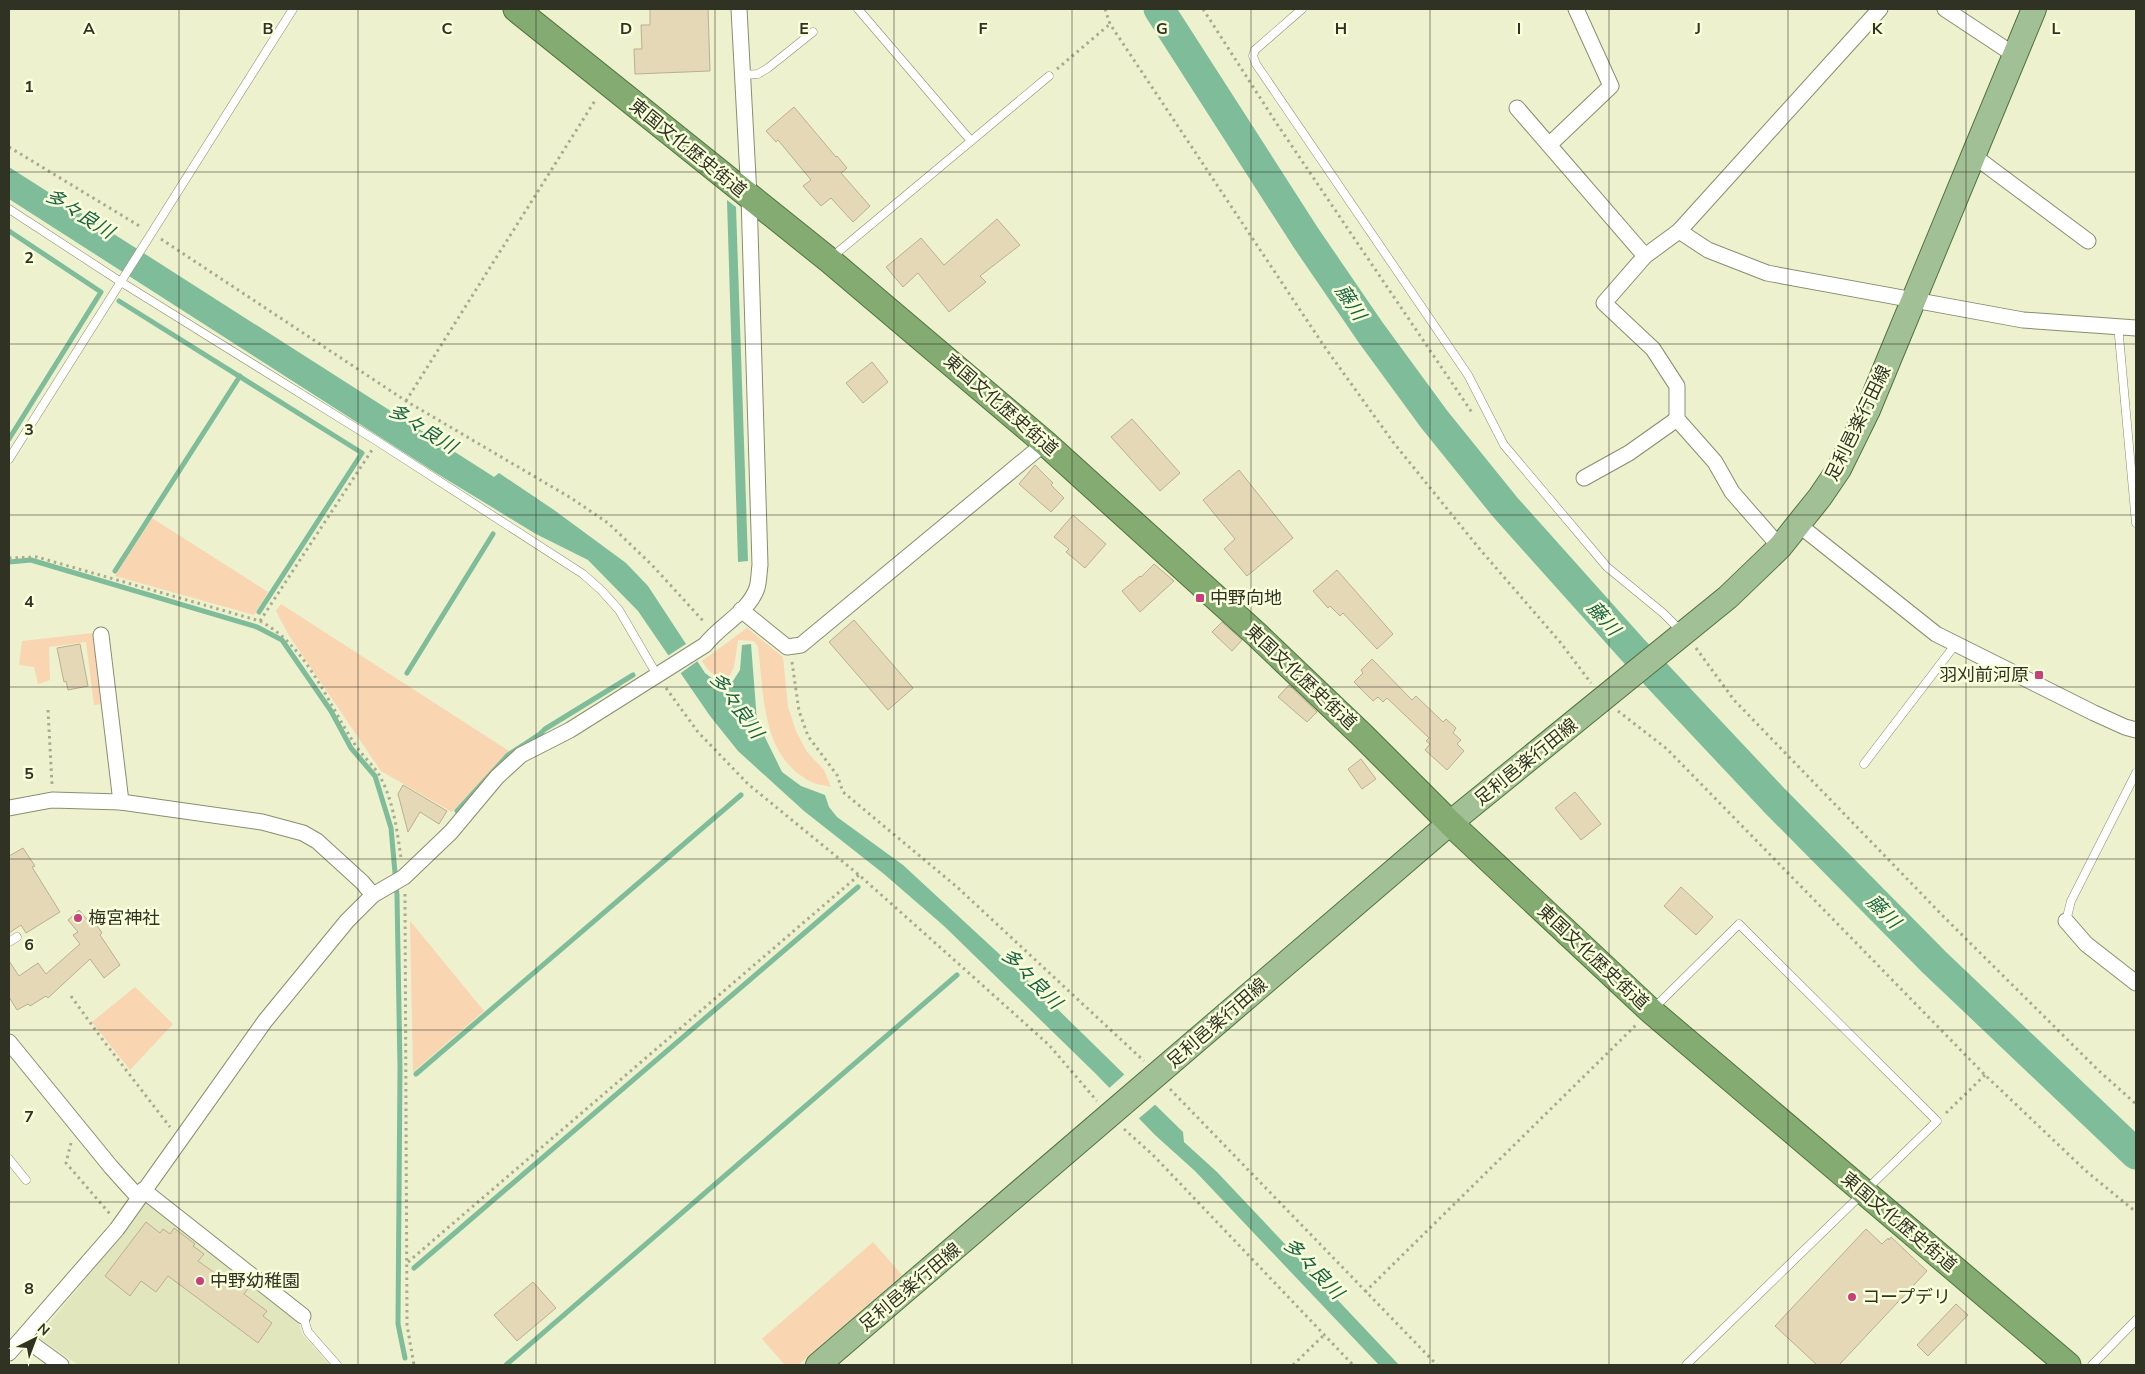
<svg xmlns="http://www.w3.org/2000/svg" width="2145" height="1374" font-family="'Nunito Sans','Noto Sans JP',sans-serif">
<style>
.built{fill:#e1e6bc}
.green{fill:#f9d5b2}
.water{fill:#7ebc9a}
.pier{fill:#edf1ce}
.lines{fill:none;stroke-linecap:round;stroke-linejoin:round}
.stream{stroke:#7ebc9a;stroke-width:5}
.river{stroke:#7ebc9a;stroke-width:31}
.building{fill:#e4d8b6;stroke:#bbaf8f}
.service-casing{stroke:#8a8e6e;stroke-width:9}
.minor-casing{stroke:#8a8e6e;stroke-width:17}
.primary-casing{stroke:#52733f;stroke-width:26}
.trunk-casing{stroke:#52733f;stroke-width:27}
.path{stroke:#a8ab90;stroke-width:3;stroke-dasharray:2.5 4;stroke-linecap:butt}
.service{stroke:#fff;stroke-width:8}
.minor{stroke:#fff;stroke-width:15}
.primary{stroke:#a2c095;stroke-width:24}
.trunk{stroke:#83ab72;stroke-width:25}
.grid{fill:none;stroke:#303224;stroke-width:1;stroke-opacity:0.55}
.poi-dot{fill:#c83f7b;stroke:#faffdb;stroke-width:2}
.labels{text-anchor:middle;stroke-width:5;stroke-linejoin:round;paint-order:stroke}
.street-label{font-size:18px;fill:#303224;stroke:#faffdb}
.poi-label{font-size:18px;fill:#303224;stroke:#faffdb;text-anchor:start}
.water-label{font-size:19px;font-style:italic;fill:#196242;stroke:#faffdb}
.grid-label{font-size:16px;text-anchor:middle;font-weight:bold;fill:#303224;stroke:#faffdb;stroke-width:5;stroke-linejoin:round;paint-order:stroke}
</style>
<rect width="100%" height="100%" fill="#edf1ce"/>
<!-- built -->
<path class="built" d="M146,1199L298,1319L302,1334L330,1365H78L38,1337L124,1232Z"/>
<!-- green -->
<g class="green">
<path d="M152,518L268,592L254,615L115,576Z"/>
<path d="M281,604L509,751L452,812L381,771L288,634L276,611Z"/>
<path d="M747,628L783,657L788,707L796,731L807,752L824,770L831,787C823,785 813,784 806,779C761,752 764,692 758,647L754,641L738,640L734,667L729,677C716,678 708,672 702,661Z"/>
<path d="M93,633L102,704L94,705L86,642L49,647L50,680L38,684L34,667L19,665L22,641Z"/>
<path d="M411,922L484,1011L413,1072L410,922Z"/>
<path d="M135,987L173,1024L130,1070L92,1022Z"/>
<path d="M873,1242L902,1275L798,1365H785L762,1339Z"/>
</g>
<!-- water -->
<g class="water">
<path d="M9,167L494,477L499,473L554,510L626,563L648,586L705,673L720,684L733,681L740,670L742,645L751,644L757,721L782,772L801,786L825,795L829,807L837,817L903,865L1034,986L1183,1132L1184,1142L1217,1172L1399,1365H1379L1195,1171L1155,1135L1096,1074L944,926L884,874L804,811L738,751L710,716L638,611L588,560L536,534L436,473L9,199Z"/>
<path d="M727,200L736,207L748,561L738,562Z"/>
</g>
<!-- pier -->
<g class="pier">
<path d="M689,642L699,660L678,675L666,657Z"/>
<path d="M1126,1073L1157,1103L1137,1120L1107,1090Z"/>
</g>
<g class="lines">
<!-- stream -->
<g class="stream">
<path d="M9,231L101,292L9,439"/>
<path d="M119,301L362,453L259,612"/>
<path d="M9,562L31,560L257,627L282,640L331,711L351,748L375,776L391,828L397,895L400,1069L398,1324L405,1358"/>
<path d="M115,571L240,376"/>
<path d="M407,673L493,534"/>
<path d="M457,811L508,755L540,734L545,729L633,675"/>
<path d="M416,1074L741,795"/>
<path d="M414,1268L858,887"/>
<path d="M506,1365L957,975"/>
</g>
<!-- river -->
<path class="river" d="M1159,9L1306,238L1371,333L1434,419L1505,507L1633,650L1774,800L1934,962L2136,1154"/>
</g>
<!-- building -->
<g class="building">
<path d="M650,9H708L710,71L635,74L634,49H642L641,25H650Z"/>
<path d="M794,107L836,157L837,156L847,168L841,173L870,206L853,222L831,198L821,206L803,186L811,180L778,140L776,142L766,131Z"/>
<path d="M997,219L1020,245L980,276L986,282L949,312L918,273L903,287L886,267L921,238L944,265Z"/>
<path d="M872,362L888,382L863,403L846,383Z"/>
<path d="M1132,419L1180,473L1160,491L1111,437Z"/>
<path d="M1035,465L1053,483L1051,485L1064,498L1051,512L1019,484Z"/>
<path d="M1239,470L1293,538L1247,576L1224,549L1235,539L1203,500Z"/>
<path d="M1073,515L1106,544L1085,568L1066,552L1069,549L1054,537Z"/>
<path d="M1154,564L1174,581L1140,612L1122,591L1140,576L1141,577Z"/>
<path d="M1337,570L1393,634L1377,649L1343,613L1340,616L1330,606L1328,608L1313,591Z"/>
<path d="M854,620L913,688L888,710L829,642Z"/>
<path d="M1222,622L1242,640L1232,651L1212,632Z"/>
<path d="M80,644L88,686L68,690L66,681L64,682L57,648Z"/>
<path d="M1372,659L1412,700L1416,696L1443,722L1446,719L1456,728L1453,733L1461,740L1457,744L1464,751L1447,770L1425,750L1430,744L1426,741L1429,738L1387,698L1383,702L1378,697L1373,701L1354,682L1363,673L1361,670Z"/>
<path d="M1289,685L1317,712L1307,722L1278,697Z"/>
<path d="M1361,759L1376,779L1362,789L1348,769Z"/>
<path d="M403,785L447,811L439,824L420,812L408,832L398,794Z"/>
<path d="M1575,792L1601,824L1581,840L1555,808Z"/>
<path d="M23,848L35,866L32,867L60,912L26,933L21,925L9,933V856Z"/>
<path d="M1681,887L1713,917L1696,935L1664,906Z"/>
<path d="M79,910L90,923L94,921L102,933L100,935L120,965L104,978L90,959L48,998L46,996L30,1006L28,1004L17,1010L9,997V961L19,976L38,963L46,974L80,944L73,935L78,932L68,920Z"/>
<path d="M146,1222L160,1233L163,1229L170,1234L174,1228L195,1244L193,1246L204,1254L198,1261L229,1283L235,1275L250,1286L244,1294L267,1311L263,1316L272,1323L258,1343L168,1276L156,1292L141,1281L130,1296L105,1276Z"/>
<path d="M1866,1229L1882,1244L1888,1238L1889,1240L1891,1237L1927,1271L1839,1365H1817L1775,1326Z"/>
<path d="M533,1282L556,1308L517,1341L494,1315Z"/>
<path d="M1956,1304L1968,1315L1928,1356L1917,1345Z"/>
</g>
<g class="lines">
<!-- service casing -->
<g class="service-casing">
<g id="service">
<path d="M858,9L971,141"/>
<path d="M1302,9L1255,50L1253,56L1256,64L1468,375L1504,445L1607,567L1663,613L1682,632"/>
<path d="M744,75L758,74L768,68L813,32"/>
<path d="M9,209L121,282L377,441L583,574L601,590L619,610L657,675"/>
<path d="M832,257L1049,76"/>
<path d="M2118,325L2136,523"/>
<path d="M9,459L293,9"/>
<path d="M1864,764L1955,645"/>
<path d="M2066,921L2071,901L2136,773"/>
<path d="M9,942L17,937"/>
<path d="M1653,1009L1739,924L1937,1121L1686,1365"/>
<path d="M9,1159L26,1180"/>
<path d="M303,1316L308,1332L337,1365"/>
<path d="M2092,1365L2136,1320"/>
</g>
</g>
<!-- minor casing -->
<g class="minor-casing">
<g id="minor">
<path d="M1945,9L2016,56"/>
<path d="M1517,108L1645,256"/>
<path d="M1549,145L1611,86L1576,9"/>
<path d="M1974,156L2088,241"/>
<path d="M1679,231L1708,250L1767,273L2023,320L2136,328"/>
<path d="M1584,478L1629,453L1677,419"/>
<path d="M1799,525L1936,634L2094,713L2125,727L2136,730"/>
<path d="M1780,547L1732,492L1715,462L1677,419V386L1653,349L1604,303L1645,256L1679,231L1880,9"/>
<path d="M741,610L787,647L801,645L1045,443"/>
<path d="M101,635L121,802"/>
<path d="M9,808L52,800L121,802L262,822L303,833L317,841L362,882L373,895"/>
<path d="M2066,921L2086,944L2136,983"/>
<path d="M9,1042L111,1167L138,1197"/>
<path d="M143,1190L303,1316"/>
<path d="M24,1338L61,1365"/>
<path d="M9,1353L117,1229L265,1021L347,921L373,895L404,877L451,832L497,777L521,755L570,730L705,645C721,624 748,613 757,588C759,581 759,572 760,565L749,196L739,9"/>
</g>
</g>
<!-- primary casing -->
<g class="primary-casing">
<path id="primary" d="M818,1365L1450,823L1728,597L1780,547L1820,497L1839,469L1868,410L2034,9"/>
</g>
<!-- trunk casing -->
<g class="trunk-casing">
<path id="trunk" d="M516,9L829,260L1045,443L1255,633L1362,735L1450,823L1651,1011L2068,1365"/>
</g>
<!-- path -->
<g class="path">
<path d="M1105,9L1110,24L1324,346L1393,442L1478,547L1560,642L1591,683"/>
<path d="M1203,9L1277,124L1473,414"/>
<path d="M1057,69L1110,24"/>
<path d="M9,147L141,227"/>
<path d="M161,239L406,401L571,498L608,523L652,565L705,623"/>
<path d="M406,401L596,99"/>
<path d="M9,558L37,557L260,621C306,645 327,701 354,743C361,754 371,763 378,773C393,798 397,830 401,858"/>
<path d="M260,621L372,450"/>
<path d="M1696,648L1734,700L1943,916L2098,1070L2136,1104"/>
<path d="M792,662L799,711L808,736L837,775L843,792L957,887L1144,1061"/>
<path d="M666,688L698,732L748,784L859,875L970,974L1049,1045L1097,1101"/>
<path d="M48,710L52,784"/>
<path d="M1618,711L1667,749L1985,1075L2086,1171L2136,1212"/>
<path d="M405,894L407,1325L414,1365"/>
<path d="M71,996L99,1035L170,1127"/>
<path d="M1170,1089L1437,1365"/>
<path d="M1946,1113L1985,1075"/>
<path d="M1124,1129L1153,1155L1353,1365"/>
<path d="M71,1143L66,1163L110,1214"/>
<path d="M408,1262L859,875"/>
<path d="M1365,1292L1636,1025"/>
<path d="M1293,1365L1324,1335"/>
</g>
<!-- service -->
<use href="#service" class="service"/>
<!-- minor -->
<use href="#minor" class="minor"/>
<!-- primary -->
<use href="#primary" class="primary"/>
<!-- trunk -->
<use href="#trunk" class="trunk"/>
</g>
<!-- grid -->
<path class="grid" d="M179,9V1365M358,9V1365M536,9V1365M715,9V1365M894,9V1365M1072,9V1365M1251,9V1365M1430,9V1365M1609,9V1365M1788,9V1365M1966,9V1365M9,172H2136M9,344H2136M9,515H2136M9,687H2136M9,859H2136M9,1030H2136M9,1202H2136"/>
<!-- markers -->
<g class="poi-dot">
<rect x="1195" y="593" width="10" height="10" rx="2.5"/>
<rect x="2034" y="670" width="10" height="10" rx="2.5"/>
<circle cx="78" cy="918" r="5"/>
<circle cx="200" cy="1281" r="5"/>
<circle cx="1852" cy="1297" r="5"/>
</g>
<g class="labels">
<!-- street labels -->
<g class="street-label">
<text transform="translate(688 148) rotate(39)" y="6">東国文化歴史街道</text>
<text transform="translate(1001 405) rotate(41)" y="6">東国文化歴史街道</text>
<text transform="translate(1858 423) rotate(-64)" y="6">足利邑楽行田線</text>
<text transform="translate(1301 677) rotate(43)" y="6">東国文化歴史街道</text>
<text transform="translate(1526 762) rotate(-39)" y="6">足利邑楽行田線</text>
<text transform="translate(1593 957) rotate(43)" y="6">東国文化歴史街道</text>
<text transform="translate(1217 1023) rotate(-41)" y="6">足利邑楽行田線</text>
<text transform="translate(1899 1222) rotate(40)" y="6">東国文化歴史街道</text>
<text transform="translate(910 1287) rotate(-40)" y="6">足利邑楽行田線</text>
</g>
<!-- poi labels -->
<g class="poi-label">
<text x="1210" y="604">中野向地</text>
<text x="2029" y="681" text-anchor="end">羽刈前河原</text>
<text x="88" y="924">梅宮神社</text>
<text x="210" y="1287">中野幼稚園</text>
<text x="1862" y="1303">コープデリ</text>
</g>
<!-- water labels -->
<g class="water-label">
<text transform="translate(80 213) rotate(32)" y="7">多々良川</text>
<text transform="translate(1351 302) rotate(57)" y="7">藤川</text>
<text transform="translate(423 428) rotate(32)" y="7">多々良川</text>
<text transform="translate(1604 618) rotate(48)" y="7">藤川</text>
<text transform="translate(737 705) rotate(54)" y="7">多々良川</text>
<text transform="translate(1884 911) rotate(45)" y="7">藤川</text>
<text transform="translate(1032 978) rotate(45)" y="7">多々良川</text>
<text transform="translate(1314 1268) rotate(46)" y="7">多々良川</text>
</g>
</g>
<g class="grid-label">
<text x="89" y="34">A</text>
<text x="268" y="34">B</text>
<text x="447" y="34">C</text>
<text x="626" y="34">D</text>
<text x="804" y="34">E</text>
<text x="983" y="34">F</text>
<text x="1162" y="34">G</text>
<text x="1341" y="34">H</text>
<text x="1519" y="34">I</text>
<text x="1698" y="34">J</text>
<text x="1877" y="34">K</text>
<text x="2056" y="34">L</text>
<text x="29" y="92">1</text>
<text x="29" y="263">2</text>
<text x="29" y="435">3</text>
<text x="29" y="607">4</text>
<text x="29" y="779">5</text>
<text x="29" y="950">6</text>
<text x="29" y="1122">7</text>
<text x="29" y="1294">8</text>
</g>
<!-- border -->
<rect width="2145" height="1374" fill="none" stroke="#303224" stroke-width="20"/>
<!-- north arrow -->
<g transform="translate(35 1339) rotate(42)" stroke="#faffdb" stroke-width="4" paint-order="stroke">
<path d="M0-4L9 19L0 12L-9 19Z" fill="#303224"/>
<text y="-8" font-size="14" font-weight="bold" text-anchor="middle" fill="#303224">N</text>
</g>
</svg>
